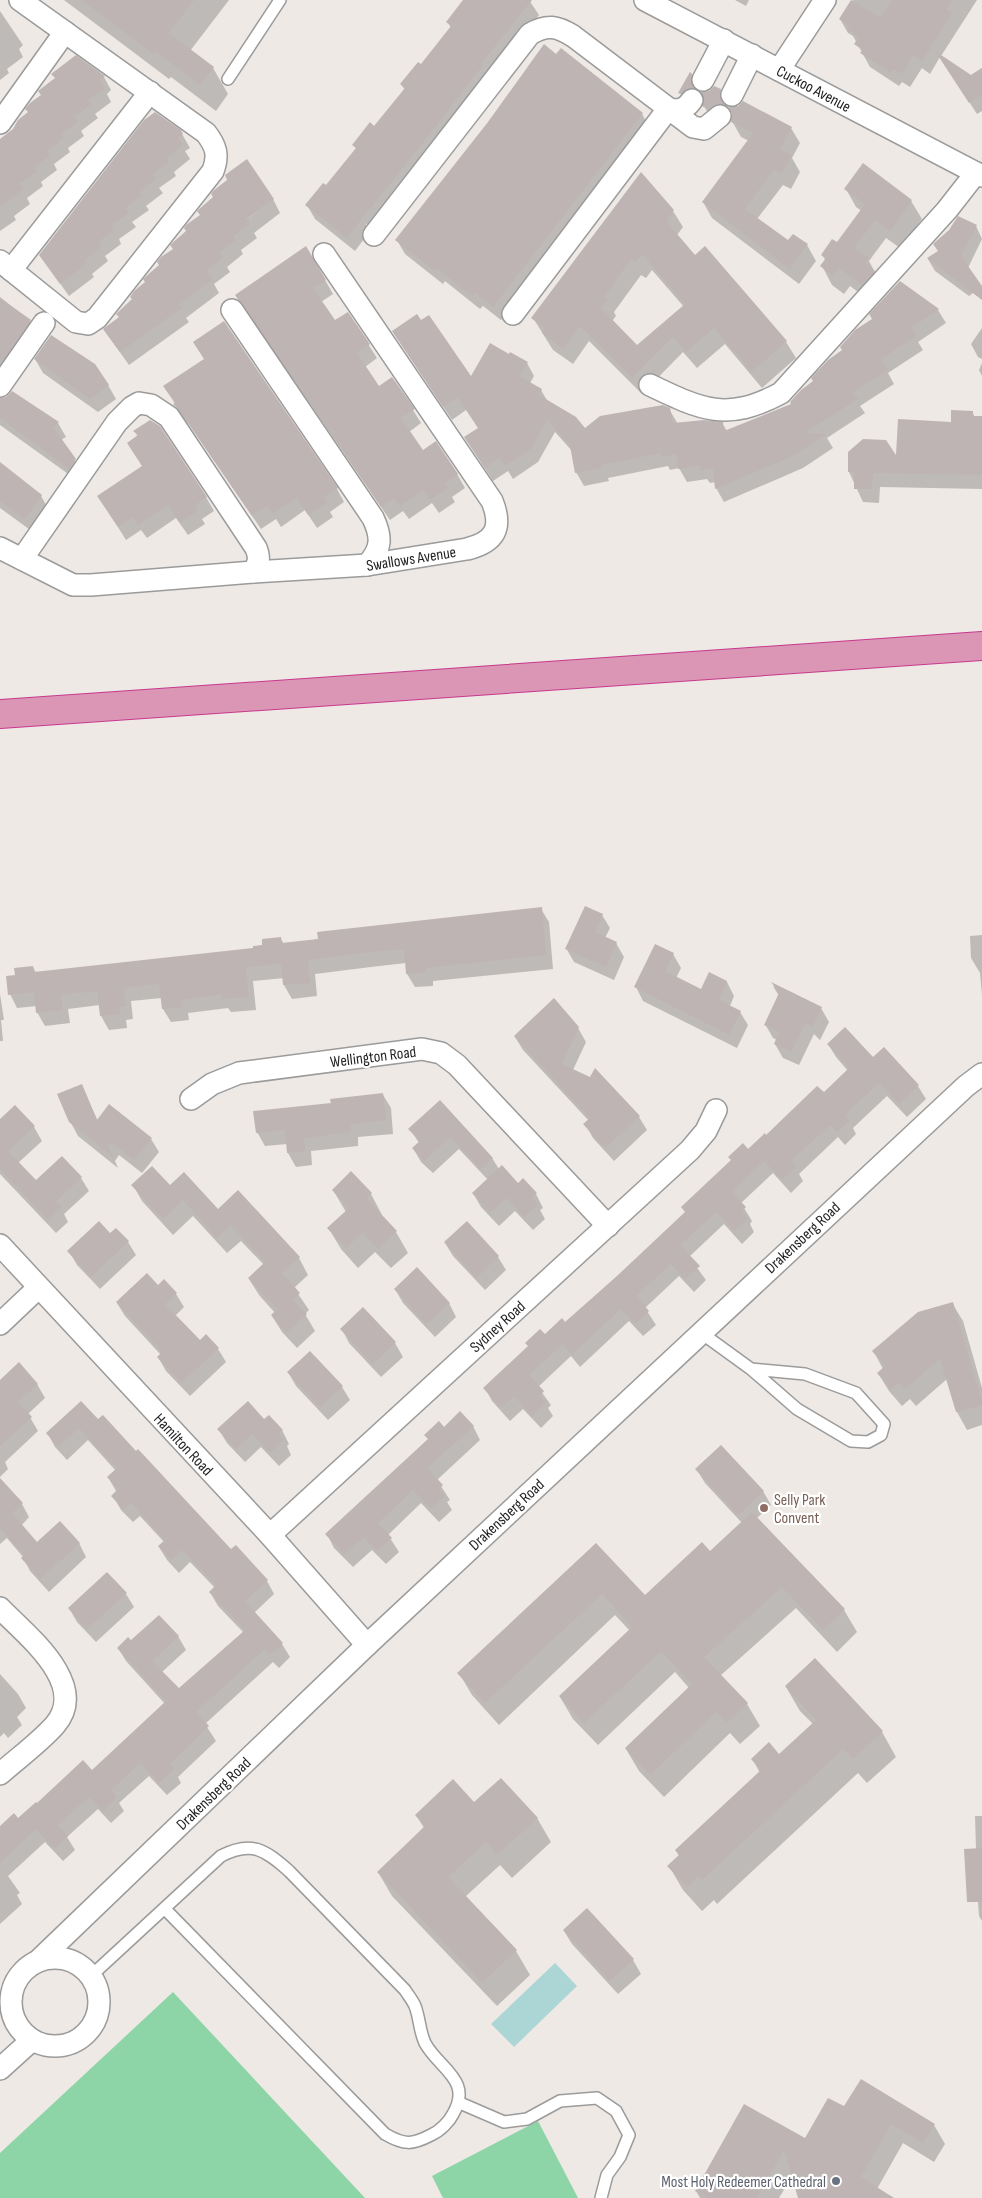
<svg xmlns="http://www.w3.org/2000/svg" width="982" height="2198" font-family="'Sofia Sans Condensed',sans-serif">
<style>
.pitch{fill:#8dd4a6}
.water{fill:#abd6d5}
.shadow{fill:#0003;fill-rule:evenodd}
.building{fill:#beb4b3;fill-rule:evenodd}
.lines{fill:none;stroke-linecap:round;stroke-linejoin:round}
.lane-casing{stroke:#9b9b9b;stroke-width:14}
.street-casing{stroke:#9b9b9b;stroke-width:24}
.highway-casing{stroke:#c6398d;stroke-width:30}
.lane{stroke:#fff;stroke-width:11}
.street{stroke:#fff;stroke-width:21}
.highway{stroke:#dc96b5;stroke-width:28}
.education-dot{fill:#8d6e63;stroke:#fff;stroke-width:2}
.worship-dot{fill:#6b7280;stroke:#fff;stroke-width:2}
.labels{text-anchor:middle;stroke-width:4.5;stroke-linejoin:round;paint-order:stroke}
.street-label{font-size:16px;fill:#1e1e1e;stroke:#fff}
.education-label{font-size:16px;fill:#785e54;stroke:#fff;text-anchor:start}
.worship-label{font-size:16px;fill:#5b616d;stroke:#fff;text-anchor:end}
</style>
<rect width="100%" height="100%" fill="#eee9e5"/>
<!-- pitch -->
<g class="pitch">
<path d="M173,1992L365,2198H0V2153Z"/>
<path d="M538,2121L578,2198H443L432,2176Z"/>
</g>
<!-- water -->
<path class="water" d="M555,1963L577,1986L514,2047L491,2024Z"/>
<!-- shadow -->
<g class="shadow">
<path d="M64,0H229L190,51L213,68L228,94L216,111L171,77L169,79Z"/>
<path d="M471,0H529L539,15L372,229L365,223L370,231L355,251L315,219L307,205L326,187L356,149L354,145L375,127L405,90L401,84L421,66L451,28L448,22Z"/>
<path d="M735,0H749L746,6Z"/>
<path d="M853,0H977L941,56L970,76L982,68V111L977,114L940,57L930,74L922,68L910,87L902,82L899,86L870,67L853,36L848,33L840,19Z"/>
<path d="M0,11L23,45L19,49L23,57L7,69L9,73L0,80Z"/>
<path d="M561,49L642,114L650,128L501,320L483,306L480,309L445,281L443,284L405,254L397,240Z"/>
<path d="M53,74L104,77L111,90L107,94L111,102L95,114L98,118L81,131L84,136L68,148L70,152L54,164L57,170L41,182L43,186L27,198L30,204L14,216L16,220L0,231V141L14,129L29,113L56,79Z"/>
<path d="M691,75L699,88L698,96L688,107L680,93Z"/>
<path d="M720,90L728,104L727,111L730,117L712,120L704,106Z"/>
<path d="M732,121L791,128L800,143L792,158L800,172L791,189L783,185L757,219L788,242L807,245L816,261L799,284L712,218L703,202L749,141L741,137Z"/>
<path d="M182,134L190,148L185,151L190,159L174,172L176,176L159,188L163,193L146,206L149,210L132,222L136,227L119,239L121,244L105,256L108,261L92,274L94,277L69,296L40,255Z"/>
<path d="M863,165L911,201L922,219L900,248L886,238L869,261L878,278L873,303L850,286L844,294L832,285L822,266L826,261L822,255L838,244L862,211L856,207L846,189Z"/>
<path d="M273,199L280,213L254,233L257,238L241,250L243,254L227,267L230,272L214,284L219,293L186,318L189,322L129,365L104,330Z"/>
<path d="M673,211L683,227L677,235L695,256L705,248L786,342L796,358L762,388L725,344L697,368L683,352L642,394L589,341L573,364L553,350L533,318ZM652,270L684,307L637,347L612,321L616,316L614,312L641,275L646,278Z"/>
<path d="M976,226L982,239L968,268L980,288L969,296L935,271L928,259Z"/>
<path d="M325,280L333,294L321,302L335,322L348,313L377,358L365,367L379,388L413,410L421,423L409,432L422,452L457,474L465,488L452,497L455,502L439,513L432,503L409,519L403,511L390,520L236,295Z"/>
<path d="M900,282L938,310L946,323L918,342L923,350L888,373L894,384L860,406L865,413L827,438L833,448L803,468L724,502L716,488V482L710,483L707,479L687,482L679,468L670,470L668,466L608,478L609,481L584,486L576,472L573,452L555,432L538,462L513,479L508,471L493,481L465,438L479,429L466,410L452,420L393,332L471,378L527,363L534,376L530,383L541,390L548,402L585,430L669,409L678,424L722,423L727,431L793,405L874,319Z"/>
<path d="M0,297L30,321L38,334L0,389Z"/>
<path d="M982,328V359L978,357L971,344Z"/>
<path d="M35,359L108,385L116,399L98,412L43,373Z"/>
<path d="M982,363V376L979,370Z"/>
<path d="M12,392L58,423L66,437L61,440L83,474L78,481L0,425V400L6,398Z"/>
<path d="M173,400L337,489L344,502L330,512L333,517L317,528L305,510L281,527L276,519L261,529L189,424L182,418Z"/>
<path d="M972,412L975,417H982V489L880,487L879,503L863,502L849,472L897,459Z"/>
<path d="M135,432L206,497L214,511L202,519L205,524L188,535L176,518L147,538L141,530L126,540L99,497L143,467L138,437Z"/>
<path d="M0,463L41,496L49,510L33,532L0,508Z"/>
<path d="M541,909L549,922L553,969L433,981V986L415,987L407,974L406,963L371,967L315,974L317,996L292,999L284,985V978L253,981L256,1010L231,1012L228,1008L188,1013L189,1020L171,1022L163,1009L162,998L131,1001L133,1019L126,1020L127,1028L109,1030L101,1016L100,1005L68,1009L70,1023L45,1026L37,1012V1006L17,1008L10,994L17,976L33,967L36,973L255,949L280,938L284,944Z"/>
<path d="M602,915L610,928L605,938L616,943L624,957L614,980L574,962L566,948Z"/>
<path d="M982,935V995L980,973L971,958L970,936Z"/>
<path d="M673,954L681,968L676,978L701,991L709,974L727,982L734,996L730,1006L740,1012L748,1025L737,1048L643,1001L636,987Z"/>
<path d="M773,986L821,1008L829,1022L820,1040L814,1034L799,1065L783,1058L775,1044L777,1040L773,1038L765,1024L779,996Z"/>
<path d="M0,994L4,1020H1L3,1041H0Z"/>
<path d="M578,1028L586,1042L573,1070L639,1117L647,1130L614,1161L593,1138L585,1124L589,1121L523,1050L515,1037Z"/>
<path d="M828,1044L873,1059L884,1049L918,1086L926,1099L907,1117L887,1096L853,1128L856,1134L845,1145L838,1137L799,1174L803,1181L791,1193L773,1173L741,1203L752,1221L750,1224L754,1232L742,1244L724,1224L689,1257L706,1280L694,1292L679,1276L645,1308L656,1325L643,1336L629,1321L580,1367L571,1356L538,1387L551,1405L548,1408L553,1416L541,1428L523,1409L510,1421L492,1401L485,1388L545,1336L565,1324L686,1213L748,1151L824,1094L848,1071L836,1057Z"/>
<path d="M81,1086L98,1121L151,1139L159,1152L142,1173L119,1155L115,1161L118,1168L78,1136L70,1121Z"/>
<path d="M383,1095L391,1108L393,1134L358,1137V1146L311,1151L312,1165L296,1167L288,1153L287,1144L265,1146L257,1132L332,1104Z"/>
<path d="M440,1101L492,1158L499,1169L518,1185L523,1180L536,1194L543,1208L540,1210L545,1219L533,1230L515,1211L499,1226L481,1207L473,1193L488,1180L459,1149L433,1173L421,1162L413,1148L419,1143L410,1129Z"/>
<path d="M0,1121L34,1127L42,1141L18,1163L36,1182L81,1178L89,1191L64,1214L68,1222L56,1233L0,1174Z"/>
<path d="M133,1185L170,1187L218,1211L238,1191L299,1258L308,1275L294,1288L309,1310L305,1314L315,1331L297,1348L282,1332L272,1316L275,1313L259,1295L249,1279L264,1265L241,1241L227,1253L193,1216L173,1235L142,1201Z"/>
<path d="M333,1190L371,1194L382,1215L381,1216L396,1232L408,1253L391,1268L375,1252L358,1268L341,1249L329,1229L346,1212Z"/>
<path d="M467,1222L498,1257L506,1270L485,1290L453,1256L445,1243Z"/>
<path d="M128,1242L136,1255L100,1289L77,1265L69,1251Z"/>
<path d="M158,1287L176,1294L184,1307L175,1316L200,1342L218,1349L226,1362L190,1396L166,1371L158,1357L161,1355L125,1316L117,1303Z"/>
<path d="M395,1289L449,1303L456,1317L435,1337L403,1303Z"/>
<path d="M952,1303L963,1321L982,1388V1425L967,1430L957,1412L947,1379L916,1406L910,1399L902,1406L889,1391L878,1373L883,1369L874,1352Z"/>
<path d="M363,1309L395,1343L403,1357L381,1377L349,1343L342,1329Z"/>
<path d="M288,1372L342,1387L350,1400L328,1420L296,1386Z"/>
<path d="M0,1381L37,1384L45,1398L28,1414L38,1431L5,1462L8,1469L0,1477Z"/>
<path d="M81,1403L231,1551L267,1581L274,1594L254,1613L282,1644L290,1657L279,1668L273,1662L205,1724L216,1741L178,1777L181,1783L167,1795L149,1776L119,1803L124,1811L111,1823L98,1809L67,1837L75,1850L63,1861L45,1842L8,1876L20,1893L17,1895L22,1904L0,1924V1833L92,1772L165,1704L126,1661L118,1648L131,1642L178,1636L186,1650L162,1672L179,1690L244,1633L218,1606L210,1592L215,1588L190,1562L179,1573L167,1560L159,1547L164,1542L140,1516L133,1522L121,1510L113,1496L116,1491L108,1477L116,1471L88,1440L67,1460L55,1447L48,1434Z"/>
<path d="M264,1420L282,1430L289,1444L287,1446L291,1455L279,1466L261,1447L245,1462L227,1443L219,1430Z"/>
<path d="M473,1426L480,1440L437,1480L450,1500L447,1502L452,1510L439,1522L421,1503L388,1535L399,1552L386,1564L372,1550L353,1567L334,1548L327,1534L444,1429Z"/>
<path d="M697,1470L763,1491L771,1505L757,1518L844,1610L857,1632L837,1652L796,1608L720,1676L747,1704L760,1726L740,1744L730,1733L664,1797L639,1771L626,1749L689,1688L675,1672L598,1745L573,1719L560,1697L630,1631L615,1615L499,1725L472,1695L459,1673L596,1545L645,1596L710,1552L742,1523L705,1483Z"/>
<path d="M0,1482L22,1504L29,1517L21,1526L37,1544L79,1543L86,1557L49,1592L30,1571L23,1557L7,1538L0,1544Z"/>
<path d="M126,1594L134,1607L96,1642L77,1622L69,1608Z"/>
<path d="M815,1660L882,1732L896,1757L867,1783L858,1773L717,1904L714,1900L702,1911L683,1890L669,1866L679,1856L676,1850L760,1773L753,1760L779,1755L813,1724L800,1711L786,1687Z"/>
<path d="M0,1674L18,1694L26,1708L17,1717L22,1725L8,1738L4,1733L0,1737Z"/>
<path d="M474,1804L537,1818L551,1842L512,1878L500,1865L465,1897L516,1951L530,1975L497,2006L392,1896L378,1872L424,1828L416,1815Z"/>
<path d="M975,1816H982V1921L979,1916L978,1902L967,1883L976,1850Z"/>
<path d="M564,1931L633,1960L641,1974L618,1994L572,1944Z"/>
<path d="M844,2108L934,2125L945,2144L934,2162L903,2143L877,2189L892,2198H799L793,2175L779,2198H700L696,2191L805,2140Z"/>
</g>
<!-- building -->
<g class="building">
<path d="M82,0H194L169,33L214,67L200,85L155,51L153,54Z"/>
<path d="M463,0H532L481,64L483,65L422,144L364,216L360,213L363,217L347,238L305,205L323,183L326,185L356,148L352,145L370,122L374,126L405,88L400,84L418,62L421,64L451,26L446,22Z"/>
<path d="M851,0L880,17L892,0H952L946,9L952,13L922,61L913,55L902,74L894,69L891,73L860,53L863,50L854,44L859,37L847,29L849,26L839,19Z"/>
<path d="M544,44L556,54L561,48L643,113L493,307L475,293L472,296L437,268L435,271L395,240L488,122Z"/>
<path d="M935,51L971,75L982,68V94L969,103Z"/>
<path d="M76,55L105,76L99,80L105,88L88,100L91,104L74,117L78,122L61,134L64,138L47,151L50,155L34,168L37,172L19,184L23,189L0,207V139L13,129L18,120L28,112L25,109L30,103L41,95L38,91L55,78L51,74Z"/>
<path d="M690,72L692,74L691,81L693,88L687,89L681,94L678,93Z"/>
<path d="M714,86L721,89L720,96L724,104H718L708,109L702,106L704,101L701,92L709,91Z"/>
<path d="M743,101L792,127L780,149L792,155L782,174L774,170L745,209L788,240L793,234L808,244L790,269L702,202L753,133L731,122L732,114L728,106H738Z"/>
<path d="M155,112L181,130L183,134L178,138L183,145L166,158L169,162L152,174L156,179L139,192L142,195L125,208L129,213L111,225L114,230L98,242L101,247L85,260L87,263L60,284L39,255L144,120Z"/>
<path d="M247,159L274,199L247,219L250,224L233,236L236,240L219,253L223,258L206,270L213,279L179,304L182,308L120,352L103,329L119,317L116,314L132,299L130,297L134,291L145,282L143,279L159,265L157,262L161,257L173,249L170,245L186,231L184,228L186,225L200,215L197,211L213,197L211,194L213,191L227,180L225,175Z"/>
<path d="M863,163L912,200L890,231L875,220L854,248L869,258L865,263L875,271L862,285L839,268L833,276L820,266L826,258L821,255L832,239L837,242L865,204L844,189Z"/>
<path d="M641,172L674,210L666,221L695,255L705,246L787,341L752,372L714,328L686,352L673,337L632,378L580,326L563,349L542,333L545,328L531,318ZM642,254L685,304L637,345L601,308L608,299L604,297L631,259L636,262Z"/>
<path d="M958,216L977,225L961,256L982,286V300L927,258L938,251L933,244L949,230Z"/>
<path d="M306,246L326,280L313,288L335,320L348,312L370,344L357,353L379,386L392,377L415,409L401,418L423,450L436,441L458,474L445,483L448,488L430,500L423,490L400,506L394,498L381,507L235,295Z"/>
<path d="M900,281L939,309L911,328L916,336L881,359L888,370L853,392L858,399L805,433L826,434L795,455L715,489L713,468L701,470L700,465L678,469L676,454L661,457V453L601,465L602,468L575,473L570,446L547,420L531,449L505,466L499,458L485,468L464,437L478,428L458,397L443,407L392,331L417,314L421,320L429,315L471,376L490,343L509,354L510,352L528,362L519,376L542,389L539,395L576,417L585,428L600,416L663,405L670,408L673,423L704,420L723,422L724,431L791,404L790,402L801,390L813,381L811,378L828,360L842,350L840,347L855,330L872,319L869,314Z"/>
<path d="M0,298L31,320L0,364Z"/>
<path d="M224,321L338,488L323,498L327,503L308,515L297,498L272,514L267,506L252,516L179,410L173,404L175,403L163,386L204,359L193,342Z"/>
<path d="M51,335L95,364L109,385L90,399L34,359Z"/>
<path d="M12,391L59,422L53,427L76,459L69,469L0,418V398L6,397Z"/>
<path d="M951,410L973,411V416H982V475L873,473L872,489H854V472H848V452L863,439L886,440L896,455L898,419L951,422Z"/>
<path d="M150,420L160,426L207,497L195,505L198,510L180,523L168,505L138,525L133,517L118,527L97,496L142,466L127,443L138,435L133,431Z"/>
<path d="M0,462L42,495L25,519L0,501Z"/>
<path d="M585,906L603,914L595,932L617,942L606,967L565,949Z"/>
<path d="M542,907L546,955L426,968V972L406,974L404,949L362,953L308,960L310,983L283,985L281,964L246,967L249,997L222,999V994L181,1000L182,1007L162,1009L159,984L124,988L126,1006L119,1007L120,1014L100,1016L97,991L61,995L63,1010L36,1013L34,992L8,995L6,976L15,975L14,968L33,966L34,972L253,948V946L262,945V939L281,937L282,943L318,939L317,932Z"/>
<path d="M655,944L674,953L665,971L701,989L709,972L727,981L719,1000L741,1011L729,1035L634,987Z"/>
<path d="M771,982L822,1007L812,1028L806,1022L791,1052L774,1044L779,1032L764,1025L779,993Z"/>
<path d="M554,998L579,1027L562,1064L590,1077L595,1068L640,1116L605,1148L583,1124L590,1118L514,1036Z"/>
<path d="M845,1027L873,1057L884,1047L919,1085L899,1104L879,1083L845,1115L850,1120L837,1132L830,1125L791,1161L796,1167L782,1180L764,1161L732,1192L746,1207L742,1211L748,1218L734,1231L716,1212L680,1245L700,1266L685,1279L671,1264L636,1296L649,1311L635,1324L621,1309L572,1354L563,1344L529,1375L544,1391L540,1396L546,1402L532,1416L514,1396L501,1408L483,1388L528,1346L525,1343L540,1329L545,1334L562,1318L565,1322L617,1276L685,1212L681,1207L731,1160L728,1157L743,1143L748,1149L765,1133L766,1135L817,1086L824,1092L849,1068L827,1044Z"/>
<path d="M82,1084L97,1120L109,1104L152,1138L134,1160L111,1142L108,1146L113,1157L69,1122L57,1094Z"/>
<path d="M383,1093L386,1120L351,1124V1132L304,1138L305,1151L287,1153L285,1130L256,1133L253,1111L331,1103L330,1099Z"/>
<path d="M440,1100L493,1158L481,1169L450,1137L424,1161L412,1148L420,1141L408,1129Z"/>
<path d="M15,1105L35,1126L8,1151L36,1180L62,1156L82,1177L56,1201L62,1207L48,1220L0,1169V1119Z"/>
<path d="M502,1165L518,1183L523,1178L537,1193L532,1197L538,1204L524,1217L507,1198L490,1213L472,1193Z"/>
<path d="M152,1166L170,1185L184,1172L218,1209L238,1190L300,1257L282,1273L300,1293L293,1300L307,1314L287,1333L271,1315L277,1309L248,1278L265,1262L231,1225L217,1238L183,1200L163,1219L131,1185Z"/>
<path d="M351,1171L372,1193L366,1198L397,1231L378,1249L363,1232L346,1248L327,1228L349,1208L332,1190Z"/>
<path d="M99,1221L110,1233L116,1228L129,1241L91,1277L67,1251Z"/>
<path d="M467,1221L499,1256L476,1278L444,1242Z"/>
<path d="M417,1267L450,1303L426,1324L394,1289Z"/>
<path d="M147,1273L158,1285L164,1279L177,1293L165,1304L200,1340L206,1334L219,1348L181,1383L157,1357L162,1352L116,1302Z"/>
<path d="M953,1302L982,1402V1405L956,1412L940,1359L905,1389L899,1382L891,1389L877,1373L885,1366L872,1351L918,1312Z"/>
<path d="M363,1307L396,1342L373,1364L340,1329Z"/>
<path d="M310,1351L343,1386L320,1407L287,1372Z"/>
<path d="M19,1362L38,1384L18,1402L32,1417L0,1446V1380Z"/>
<path d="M81,1401L98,1419L103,1415L136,1451L138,1449L231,1549L236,1545L268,1580L245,1601L283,1643L270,1655L265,1649L196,1712L209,1726L170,1764L174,1769L159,1783L140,1763L111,1790L117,1797L103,1811L89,1797L58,1825L68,1836L55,1849L36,1829L0,1863V1826L14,1813L18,1818L36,1802L37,1803L83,1760L92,1770L166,1701L117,1648L128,1637L131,1640L159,1615L179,1636L152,1661L179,1688L245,1630L209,1592L216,1585L182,1550L171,1560L158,1546L165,1540L131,1503L124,1510L111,1496L118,1489L107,1477L117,1468L79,1428L58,1447L46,1433Z"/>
<path d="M248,1401L264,1419L269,1415L283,1430L278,1433L284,1440L270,1453L252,1434L236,1449L217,1429Z"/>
<path d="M460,1411L474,1426L427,1468L443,1485L439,1489L445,1496L431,1509L413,1490L378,1523L392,1538L377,1551L364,1537L344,1554L325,1534L428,1439L424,1435L439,1421L444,1427Z"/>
<path d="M721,1445L764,1491L738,1515L695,1469Z"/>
<path d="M0,1478L23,1503L12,1513L37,1542L60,1521L80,1543L40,1579L21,1558L24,1555L0,1528Z"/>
<path d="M752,1512L845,1609L823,1630L782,1587L704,1657L748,1703L727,1723L716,1712L650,1775L625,1748L692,1684L661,1651L584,1723L559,1696L632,1627L602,1594L485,1703L457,1673L596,1543L645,1595L702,1542L710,1551Z"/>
<path d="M107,1572L127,1593L87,1629L68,1608Z"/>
<path d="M815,1658L883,1731L853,1759L843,1749L702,1880L699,1876L687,1887L667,1866L679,1855L675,1850L761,1770L751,1759L769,1742L779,1754L816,1720L785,1686Z"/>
<path d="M501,1778L538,1818L497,1855L486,1842L448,1877L517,1950L482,1983L377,1872L425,1826L415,1815L453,1779L474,1802Z"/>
<path d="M982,1848V1902H967L964,1849Z"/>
<path d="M587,1908L634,1959L610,1981L563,1930Z"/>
<path d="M861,2079L935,2124L923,2143L891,2124L861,2177L894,2198H798L784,2150L757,2198H707L695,2191L744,2104L805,2138L828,2098L844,2106Z"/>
</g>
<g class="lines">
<!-- lane casing -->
<g class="lane-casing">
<g id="lane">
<path d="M228,79L280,0"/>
<path d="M700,1332L751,1369L805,1374L856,1393L884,1424L881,1435L868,1442L851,1441L797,1409L751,1369"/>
<path d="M92,1975L221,1856C252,1840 265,1850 289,1871L405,1990C408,1995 413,2001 415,2006C420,2019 419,2030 425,2043C439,2069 473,2080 453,2114C449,2122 440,2131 431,2135C412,2145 404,2145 385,2134L165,1909"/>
<path d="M460,2103L504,2122L527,2119L560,2101L597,2098L616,2111L629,2135L620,2157L607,2175L601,2198"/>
</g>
</g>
<!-- street casing -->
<g class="street-casing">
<g id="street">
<path d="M645,0L982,176"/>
<path d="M779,70L825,0"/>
<path d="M703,80L724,40"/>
<path d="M732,95L752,55"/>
<path d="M668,109C679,111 685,110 692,100"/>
<path d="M0,123L65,32"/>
<path d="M374,235L530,34C547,24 557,26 573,36L693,127L704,129L720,116"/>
<path d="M0,261L76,322L88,324L97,318L213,171C219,155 216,146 206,133L20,0"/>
<path d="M11,270L150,92"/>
<path d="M232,310L373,518C382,537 382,549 367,565"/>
<path d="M513,314L668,109"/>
<path d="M650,385C702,410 727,422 781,393L947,210L976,173"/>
<path d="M0,386L44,323"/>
<path d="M0,548L73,585H91L253,572L367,565L467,549C495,542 503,528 492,501L324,254"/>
<path d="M22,559L117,422L132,407L139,403L151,405L169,417L256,548C260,558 259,563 253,572"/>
<path d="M191,1099L212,1084L239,1073L422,1049L441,1053L457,1065L608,1226"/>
<path d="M0,1245L270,1535L367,1645"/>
<path d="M0,1324L38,1288"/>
<path d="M270,1535L690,1150L706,1131L716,1110"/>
<path d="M0,1608C26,1635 90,1684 55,1725C39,1743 18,1758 0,1774"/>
<circle cx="55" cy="2002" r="44"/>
<path d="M38,1961L367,1645L966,1086L982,1074"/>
<path d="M0,2069L32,2040"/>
</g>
</g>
<!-- highway casing -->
<g class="highway-casing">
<path id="highway" d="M0,714L982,646"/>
</g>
<!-- lane -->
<use href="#lane" class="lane"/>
<!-- street -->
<use href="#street" class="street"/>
<!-- highway -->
<use href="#highway" class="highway"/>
</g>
<!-- markers -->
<circle class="education-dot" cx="764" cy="1508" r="5"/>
<circle class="worship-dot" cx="836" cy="2181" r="5"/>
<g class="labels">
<!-- street labels -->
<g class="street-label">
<text transform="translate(814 88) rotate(28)" y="6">Cuckoo Avenue</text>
<text transform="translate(411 558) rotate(-9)" y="6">Swallows Avenue</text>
<text transform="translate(373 1056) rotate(-7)" y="6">Wellington Road</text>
<text transform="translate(802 1237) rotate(-43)" y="6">Drakensberg Road</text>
<text transform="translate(497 1326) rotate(-42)" y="6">Sydney Road</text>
<text transform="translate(184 1444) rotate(47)" y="6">Hamilton Road</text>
<text transform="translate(506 1514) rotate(-43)" y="6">Drakensberg Road</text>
<text transform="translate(213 1793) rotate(-44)" y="6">Drakensberg Road</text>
</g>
<!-- education labels -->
<g class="education-label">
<text x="774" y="1505">Selly Park<tspan x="774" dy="18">Convent</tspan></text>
</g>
<!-- worship labels -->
<g class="worship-label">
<text x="826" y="2187">Most Holy Redeemer Cathedral</text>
</g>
</g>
</svg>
